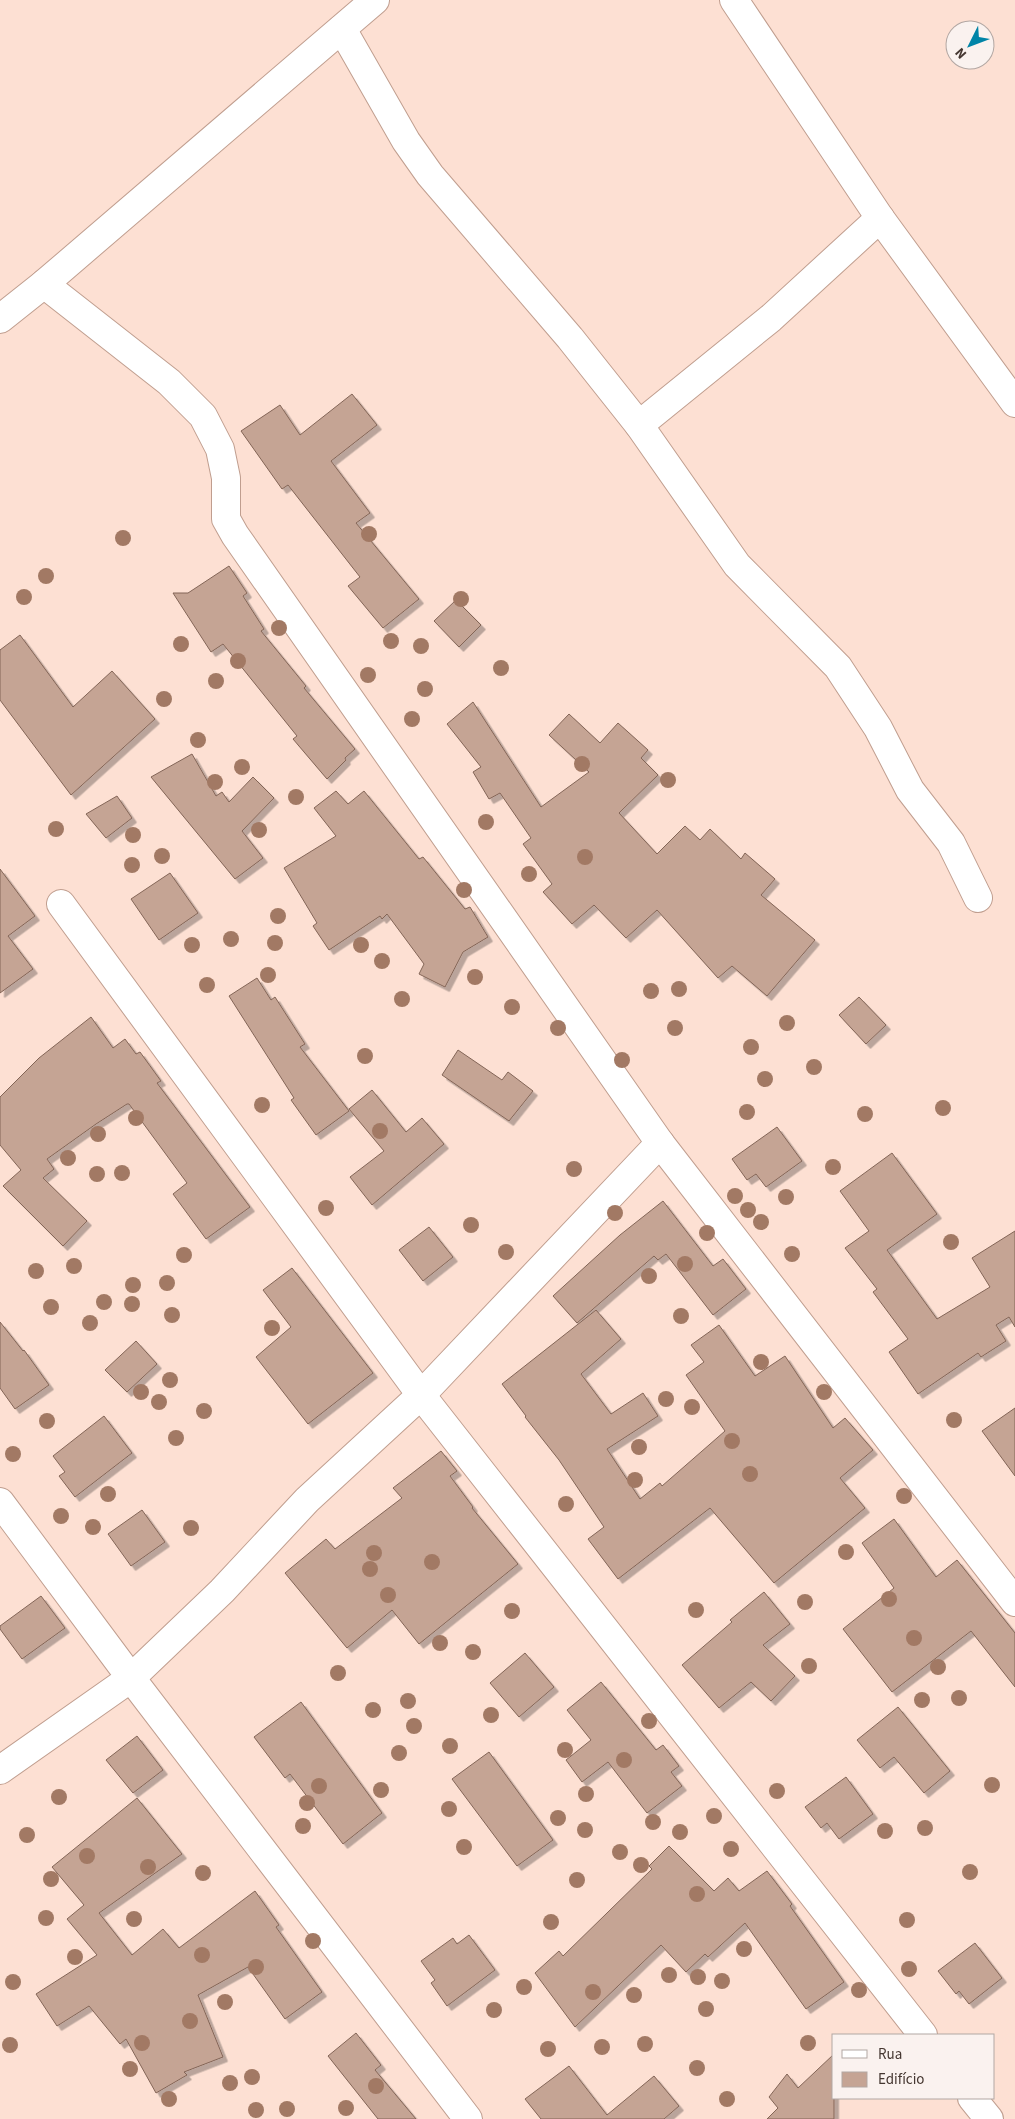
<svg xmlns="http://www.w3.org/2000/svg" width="1015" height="2119" font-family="'Source Sans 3',sans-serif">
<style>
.building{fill:#c5a494;stroke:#836557;filter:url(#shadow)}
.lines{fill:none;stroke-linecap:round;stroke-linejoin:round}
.minor-casing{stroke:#c09e8f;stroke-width:30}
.minor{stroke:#fff;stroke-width:28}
.tree{fill:#a27964}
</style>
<defs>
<filter id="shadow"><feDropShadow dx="4.5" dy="4.5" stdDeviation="0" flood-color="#0004"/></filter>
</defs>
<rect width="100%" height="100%" fill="#fde0d3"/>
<!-- building -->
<g class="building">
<path d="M352,394L377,425L331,461L370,513L356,523L419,599L383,628L348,586L360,577L288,485L282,489L241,431L280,405L300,435Z"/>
<path d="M229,566L247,593L243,596L264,629L261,631L306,686L304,688L355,749L345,758L346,760L327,779L293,739L297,736L223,644L211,652L173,593H188Z"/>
<path d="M456,600L481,625L459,647L434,621Z"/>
<path d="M20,635L73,707L112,671L155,719L71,795L0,700V650Z"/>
<path d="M473,702L541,807L589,772L549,735L569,714L600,743L618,723L648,750L641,758L658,775L619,813L657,854L685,826L700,840L710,829L741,859L745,853L775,879L761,895L815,940L767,996L732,966L718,978L657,910L626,938L594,905L572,924L543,892L552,884L523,844L531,838L500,793L489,799L473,772L481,767L447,724Z"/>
<path d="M192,754L216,796L222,792L229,802L253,777L274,798L242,831L263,858L235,879L151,777Z"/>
<path d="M336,791L348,804L364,791L419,859L423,857L465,909L470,907L488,937L463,952L445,987L419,974L424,964L387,914L382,919L380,916L329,950L313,926L317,923L284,868L336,836L314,808Z"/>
<path d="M117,796L132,818L106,838L86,814Z"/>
<path d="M0,869L35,916L8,936L33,969L0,993Z"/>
<path d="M170,873L198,913L159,940L131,899Z"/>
<path d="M257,978L271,1000L275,997L305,1044L300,1047L349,1111L316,1135L291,1100L294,1098L229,996Z"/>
<path d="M859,997L886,1025L866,1044L839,1015Z"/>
<path d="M91,1017L113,1048L125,1039L136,1054L140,1052L161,1081L157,1083L250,1207L206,1239L173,1194L187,1183L129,1104H127L96,1124L47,1159L54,1169L43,1178L87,1221L63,1246L3,1186L21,1170L0,1145V1097L39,1058Z"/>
<path d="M458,1050L502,1080L508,1072L533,1091L509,1121L442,1075Z"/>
<path d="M372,1090L406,1132L422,1118L444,1144L372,1205L350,1177L384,1151L349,1109Z"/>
<path d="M777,1127L802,1161L766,1187L756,1174L747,1180L732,1159Z"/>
<path d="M892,1153L937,1214L887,1250L937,1319L990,1287L972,1258L1015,1231V1327L1009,1317L996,1325L1006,1341L981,1357L978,1353L918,1394L889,1352L908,1339L873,1292L877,1289L845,1248L869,1231L840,1191Z"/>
<path d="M663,1201L713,1266L723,1259L746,1289L713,1315L666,1254L658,1260L654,1256L577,1323L553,1296L620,1235Z"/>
<path d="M429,1227L453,1257L423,1281L399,1250Z"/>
<path d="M292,1268L373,1373L308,1424L256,1357L291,1327L263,1290Z"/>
<path d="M596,1310L621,1339L581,1374L611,1414L643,1393L658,1416L607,1449L640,1499L660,1483L662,1486L725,1431L686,1375L704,1362L691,1345L719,1325L755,1376L785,1356L833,1428L845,1418L873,1450L840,1478L865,1508L774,1583L710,1508L618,1579L588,1539L604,1527L559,1460L525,1417L526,1416L502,1384Z"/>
<path d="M0,1322L23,1351L24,1350L49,1385L15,1409L0,1388Z"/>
<path d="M136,1341L157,1364L127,1392L105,1370Z"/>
<path d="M1015,1408V1476L982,1431Z"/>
<path d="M104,1416L132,1453L75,1497L59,1476L65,1472L53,1456Z"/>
<path d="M441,1451L457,1471L450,1476L473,1507L472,1508L518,1564L419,1644L392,1610L347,1648L285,1573L326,1539L335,1549L402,1498L393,1488Z"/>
<path d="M142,1510L165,1542L131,1566L108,1534Z"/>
<path d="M894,1519L936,1577L957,1560L1015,1633V1687L971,1631L892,1692L843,1629L894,1588L862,1543Z"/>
<path d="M764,1592L790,1624L763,1645L795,1676L771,1701L751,1682L719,1708L682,1665L732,1622L730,1620Z"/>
<path d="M41,1596L65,1628L22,1659L0,1629V1626Z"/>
<path d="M525,1653L554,1687L519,1717L490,1683Z"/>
<path d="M601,1682L656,1750L663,1745L679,1766L671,1772L682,1786L647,1813L608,1762L582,1782L566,1760L591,1740L567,1710Z"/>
<path d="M301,1702L382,1813L343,1844L290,1774L285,1778L254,1737Z"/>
<path d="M898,1707L950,1771L924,1793L894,1757L880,1768L857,1740Z"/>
<path d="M137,1736L163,1770L133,1793L106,1760Z"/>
<path d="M489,1752L553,1840L517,1866L452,1779Z"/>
<path d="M846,1777L873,1814L839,1839L827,1823L821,1828L805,1807Z"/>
<path d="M137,1798L182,1854L99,1913L132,1955L163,1929L179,1948L255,1891L279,1925L276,1927L322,1992L285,2019L248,1967L198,1995L223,2057L184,2072L187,2075L156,2093L126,2039L120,2044L89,2006L57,2026L36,1994L97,1955L67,1919L84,1905L52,1867Z"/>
<path d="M669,1846L714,1891L728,1878L739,1891L767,1871L792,1904L790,1906L844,1982L806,2009L745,1923L708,1957L705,1954L686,1972L661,1945L575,2027L535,1973L559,1951L563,1956L652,1869L649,1866Z"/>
<path d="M469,1935L495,1970L447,2006L431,1983L435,1980L421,1961L453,1938L457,1944Z"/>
<path d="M975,1943L1002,1978L969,2004L959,1991L956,1994L938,1971Z"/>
<path d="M356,2033L381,2065L375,2070L416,2119H378L328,2056Z"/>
<path d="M834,2054V2119H767L778,2108L769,2097L787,2074L798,2088Z"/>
<path d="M569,2066L607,2115L654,2076L679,2106L664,2119H541L525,2099Z"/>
</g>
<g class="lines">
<!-- minor casing -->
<g class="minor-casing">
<g id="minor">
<path d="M734,0L880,218L1015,403"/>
<path d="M342,29L406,141L430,175L570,338L639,425L737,565L838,667L878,728L910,790L951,843L978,898"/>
<path d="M44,284L169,382L203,416L220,449L226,478V519L235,535L660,1143L1015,1602"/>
<path d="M0,319L44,284L375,0"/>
<path d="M639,425L771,318L880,218"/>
<path d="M61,904L421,1395L923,2035"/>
<path d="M0,1502L131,1678L468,2119"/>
<path d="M0,1770L131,1678L222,1591L307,1500L421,1395L660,1143"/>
<path d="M972,2098L989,2119"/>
</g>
</g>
<!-- minor -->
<use href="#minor" class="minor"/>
</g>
<!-- trees -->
<g class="tree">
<circle cx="369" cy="534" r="8"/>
<circle cx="123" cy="538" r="8"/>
<circle cx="46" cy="576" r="8"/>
<circle cx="24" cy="597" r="8"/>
<circle cx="461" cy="599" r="8"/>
<circle cx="279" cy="628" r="8"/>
<circle cx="391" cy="641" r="8"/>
<circle cx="181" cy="644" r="8"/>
<circle cx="421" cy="646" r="8"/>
<circle cx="238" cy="661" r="8"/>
<circle cx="501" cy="668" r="8"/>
<circle cx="368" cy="675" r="8"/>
<circle cx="216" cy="681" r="8"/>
<circle cx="425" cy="689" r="8"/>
<circle cx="164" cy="699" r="8"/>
<circle cx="412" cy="719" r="8"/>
<circle cx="198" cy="740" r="8"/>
<circle cx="582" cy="764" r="8"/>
<circle cx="242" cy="767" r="8"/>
<circle cx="668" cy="780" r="8"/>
<circle cx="215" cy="782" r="8"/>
<circle cx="296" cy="797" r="8"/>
<circle cx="486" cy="822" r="8"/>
<circle cx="56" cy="829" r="8"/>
<circle cx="259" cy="830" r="8"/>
<circle cx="133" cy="835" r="8"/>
<circle cx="162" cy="856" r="8"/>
<circle cx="585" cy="857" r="8"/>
<circle cx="132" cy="865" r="8"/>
<circle cx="529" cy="874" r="8"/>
<circle cx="464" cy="890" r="8"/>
<circle cx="278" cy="916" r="8"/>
<circle cx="231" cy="939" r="8"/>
<circle cx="275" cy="943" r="8"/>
<circle cx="192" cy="945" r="8"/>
<circle cx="361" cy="945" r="8"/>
<circle cx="382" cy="961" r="8"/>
<circle cx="268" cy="975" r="8"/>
<circle cx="475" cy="977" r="8"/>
<circle cx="207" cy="985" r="8"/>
<circle cx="679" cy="989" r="8"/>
<circle cx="651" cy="991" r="8"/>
<circle cx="402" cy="999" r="8"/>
<circle cx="512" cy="1007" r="8"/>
<circle cx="787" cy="1023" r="8"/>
<circle cx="558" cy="1028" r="8"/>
<circle cx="675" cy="1028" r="8"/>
<circle cx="751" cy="1047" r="8"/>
<circle cx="365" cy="1056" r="8"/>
<circle cx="622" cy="1060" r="8"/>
<circle cx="814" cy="1067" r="8"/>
<circle cx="765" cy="1079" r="8"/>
<circle cx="262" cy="1105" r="8"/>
<circle cx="943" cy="1108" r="8"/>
<circle cx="747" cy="1112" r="8"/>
<circle cx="865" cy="1114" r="8"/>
<circle cx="136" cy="1118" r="8"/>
<circle cx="380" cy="1131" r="8"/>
<circle cx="98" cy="1134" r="8"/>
<circle cx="68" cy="1158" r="8"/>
<circle cx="833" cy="1167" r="8"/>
<circle cx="574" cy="1169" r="8"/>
<circle cx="122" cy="1173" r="8"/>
<circle cx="97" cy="1174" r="8"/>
<circle cx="735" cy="1196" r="8"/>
<circle cx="786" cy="1197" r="8"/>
<circle cx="326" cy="1208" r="8"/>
<circle cx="748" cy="1210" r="8"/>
<circle cx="615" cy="1213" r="8"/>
<circle cx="761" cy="1222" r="8"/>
<circle cx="471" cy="1225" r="8"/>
<circle cx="707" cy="1233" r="8"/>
<circle cx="951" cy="1242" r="8"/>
<circle cx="506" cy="1252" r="8"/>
<circle cx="792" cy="1254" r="8"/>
<circle cx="184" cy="1255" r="8"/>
<circle cx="685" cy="1264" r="8"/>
<circle cx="74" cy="1266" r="8"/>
<circle cx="36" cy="1271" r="8"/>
<circle cx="649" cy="1276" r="8"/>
<circle cx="167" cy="1283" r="8"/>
<circle cx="133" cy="1285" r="8"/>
<circle cx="104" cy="1302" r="8"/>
<circle cx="132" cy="1304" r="8"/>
<circle cx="51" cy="1307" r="8"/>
<circle cx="172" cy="1315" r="8"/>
<circle cx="681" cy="1316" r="8"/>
<circle cx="90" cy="1323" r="8"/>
<circle cx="272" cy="1328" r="8"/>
<circle cx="761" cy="1362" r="8"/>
<circle cx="170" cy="1380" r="8"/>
<circle cx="141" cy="1392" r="8"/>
<circle cx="824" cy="1392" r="8"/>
<circle cx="666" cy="1399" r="8"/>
<circle cx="159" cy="1402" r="8"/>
<circle cx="692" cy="1407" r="8"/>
<circle cx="204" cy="1411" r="8"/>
<circle cx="954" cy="1420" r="8"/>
<circle cx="47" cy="1421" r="8"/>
<circle cx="176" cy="1438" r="8"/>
<circle cx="732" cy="1441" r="8"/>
<circle cx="639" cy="1447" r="8"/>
<circle cx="13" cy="1454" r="8"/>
<circle cx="750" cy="1474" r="8"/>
<circle cx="635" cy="1480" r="8"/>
<circle cx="108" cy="1494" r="8"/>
<circle cx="904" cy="1496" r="8"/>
<circle cx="566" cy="1504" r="8"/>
<circle cx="61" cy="1516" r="8"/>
<circle cx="93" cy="1527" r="8"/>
<circle cx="191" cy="1528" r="8"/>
<circle cx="846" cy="1552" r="8"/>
<circle cx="374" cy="1553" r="8"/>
<circle cx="432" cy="1562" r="8"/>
<circle cx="370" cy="1569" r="8"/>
<circle cx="388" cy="1595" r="8"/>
<circle cx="889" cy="1599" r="8"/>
<circle cx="805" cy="1602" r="8"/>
<circle cx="696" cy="1610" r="8"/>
<circle cx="512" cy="1611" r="8"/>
<circle cx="914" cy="1638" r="8"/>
<circle cx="440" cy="1643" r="8"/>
<circle cx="473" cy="1652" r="8"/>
<circle cx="809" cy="1666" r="8"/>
<circle cx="938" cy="1667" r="8"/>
<circle cx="338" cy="1673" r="8"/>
<circle cx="959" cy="1698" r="8"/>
<circle cx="922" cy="1700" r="8"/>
<circle cx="408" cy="1701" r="8"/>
<circle cx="373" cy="1710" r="8"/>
<circle cx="491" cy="1715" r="8"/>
<circle cx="649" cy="1721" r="8"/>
<circle cx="414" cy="1726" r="8"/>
<circle cx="450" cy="1746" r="8"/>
<circle cx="565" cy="1750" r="8"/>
<circle cx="399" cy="1753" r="8"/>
<circle cx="624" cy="1760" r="8"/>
<circle cx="992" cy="1785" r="8"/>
<circle cx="319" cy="1786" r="8"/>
<circle cx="381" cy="1790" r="8"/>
<circle cx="777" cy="1791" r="8"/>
<circle cx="586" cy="1794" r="8"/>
<circle cx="59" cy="1797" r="8"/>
<circle cx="307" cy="1803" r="8"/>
<circle cx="449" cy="1809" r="8"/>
<circle cx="714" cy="1816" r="8"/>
<circle cx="558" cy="1818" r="8"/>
<circle cx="653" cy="1822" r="8"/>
<circle cx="303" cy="1826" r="8"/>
<circle cx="925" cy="1828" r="8"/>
<circle cx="585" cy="1830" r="8"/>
<circle cx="885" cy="1831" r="8"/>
<circle cx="680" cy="1832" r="8"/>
<circle cx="27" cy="1835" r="8"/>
<circle cx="464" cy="1847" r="8"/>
<circle cx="731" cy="1849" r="8"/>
<circle cx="620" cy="1852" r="8"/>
<circle cx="87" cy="1856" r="8"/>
<circle cx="641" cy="1865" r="8"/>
<circle cx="148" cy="1867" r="8"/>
<circle cx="970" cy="1872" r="8"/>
<circle cx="203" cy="1873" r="8"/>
<circle cx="51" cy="1879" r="8"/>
<circle cx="577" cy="1880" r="8"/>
<circle cx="697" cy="1894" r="8"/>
<circle cx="46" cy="1918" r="8"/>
<circle cx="134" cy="1919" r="8"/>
<circle cx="907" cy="1920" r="8"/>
<circle cx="551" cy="1922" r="8"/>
<circle cx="313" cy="1941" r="8"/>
<circle cx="744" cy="1949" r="8"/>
<circle cx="202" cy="1955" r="8"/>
<circle cx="75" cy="1957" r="8"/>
<circle cx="256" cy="1967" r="8"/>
<circle cx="909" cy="1969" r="8"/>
<circle cx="669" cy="1975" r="8"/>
<circle cx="698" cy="1977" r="8"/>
<circle cx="722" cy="1981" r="8"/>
<circle cx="13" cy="1982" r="8"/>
<circle cx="524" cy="1987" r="8"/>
<circle cx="859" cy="1990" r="8"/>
<circle cx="593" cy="1992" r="8"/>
<circle cx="634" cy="1995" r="8"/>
<circle cx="225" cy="2002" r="8"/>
<circle cx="706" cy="2009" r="8"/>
<circle cx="494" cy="2010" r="8"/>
<circle cx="190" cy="2021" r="8"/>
<circle cx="142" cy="2043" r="8"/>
<circle cx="808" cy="2043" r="8"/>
<circle cx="645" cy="2044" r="8"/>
<circle cx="10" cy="2045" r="8"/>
<circle cx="602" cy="2047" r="8"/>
<circle cx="548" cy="2049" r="8"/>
<circle cx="697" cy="2068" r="8"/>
<circle cx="130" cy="2069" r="8"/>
<circle cx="252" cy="2077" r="8"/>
<circle cx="230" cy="2083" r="8"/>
<circle cx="376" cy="2086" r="8"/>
<circle cx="169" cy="2099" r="8"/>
<circle cx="727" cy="2099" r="8"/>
<circle cx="346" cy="2108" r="8"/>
<circle cx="287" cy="2109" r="8"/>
<circle cx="256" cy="2110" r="8"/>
</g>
<!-- legend -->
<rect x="832" y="2034" width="162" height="65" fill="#faf2ef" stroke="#b2a7a3"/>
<rect x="842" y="2050" width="25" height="8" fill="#ffffff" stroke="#b2a7a3"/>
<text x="878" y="2059" font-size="15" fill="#453731">Rua</text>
<rect x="842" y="2072" width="25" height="15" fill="#c5a494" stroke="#b2a7a3"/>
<text x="878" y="2084" font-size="15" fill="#453731">Edifício</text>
<!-- north arrow -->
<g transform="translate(970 45) rotate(228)"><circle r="24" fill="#faf2ef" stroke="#b2a7a3"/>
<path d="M0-4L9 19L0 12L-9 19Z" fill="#0084a7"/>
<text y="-8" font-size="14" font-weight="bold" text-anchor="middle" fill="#453731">N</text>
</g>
</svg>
